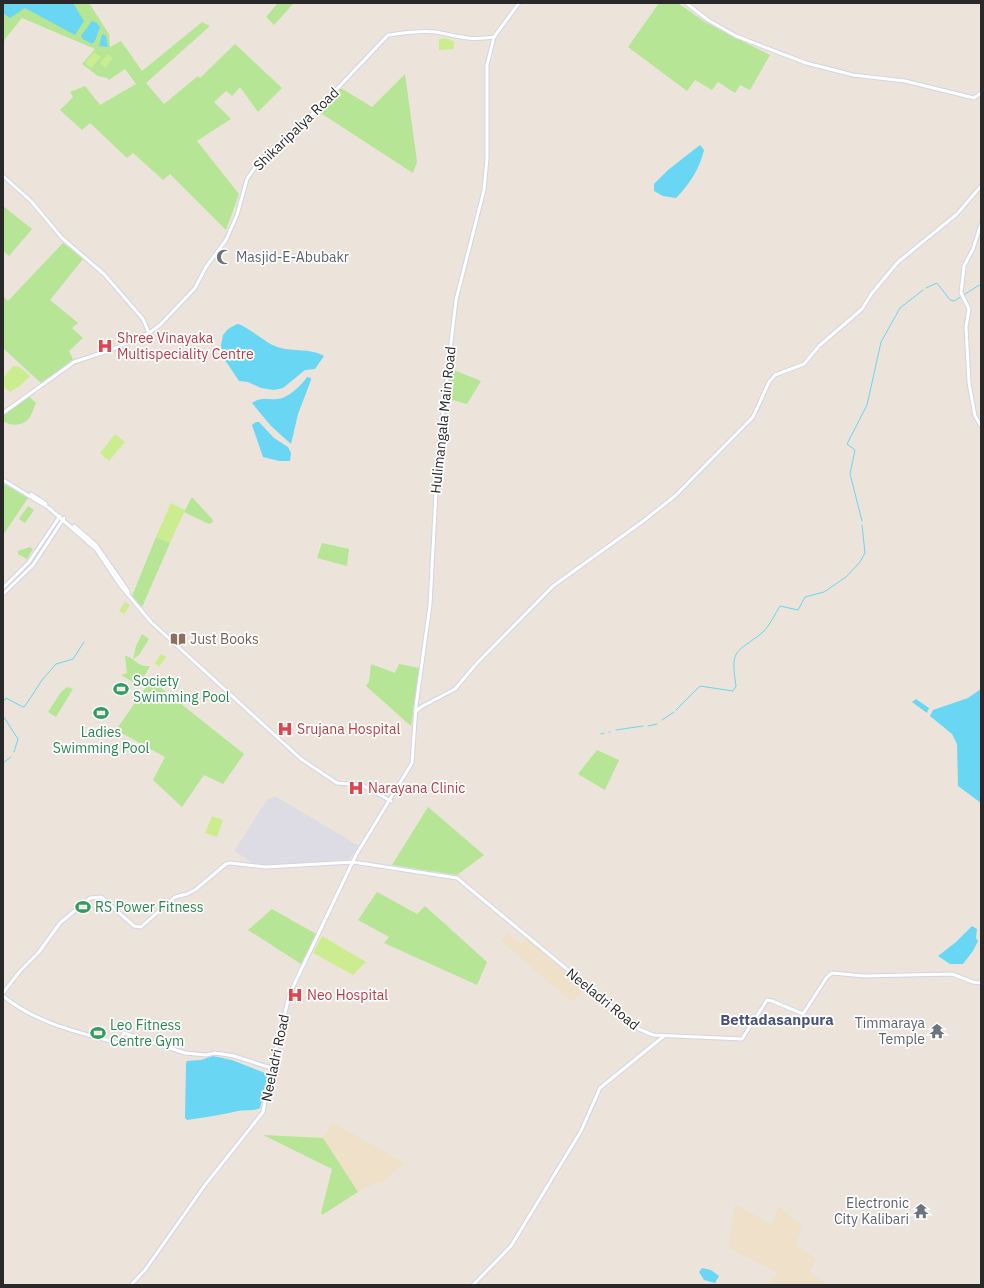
<svg xmlns="http://www.w3.org/2000/svg" width="984" height="1288" font-family="'IBM Plex Sans',sans-serif">
<style>
.industrial{fill:#dddce4}
.education{fill:#efe0c9}
.green{fill:#b5e595}
.pitch{fill:#cbed90}
.water{fill:#69d6f3}
.lines{fill:none;stroke-linecap:round;stroke-linejoin:round}
.stream{stroke:#69d6f3;stroke-width:1}
.secondary-casing{stroke:#d0d4e3;stroke-width:5}
.secondary{stroke:#fff;stroke-width:3}
.labels{text-anchor:middle;stroke-width:3.5;stroke-linejoin:round;paint-order:stroke}
.street-label{font-size:14px;fill:#292929;stroke:#fff}
.worship-label{font-size:14px;fill:#5b616d;stroke:#fff;text-anchor:end}
.health-label{font-size:14px;fill:#be3a42;stroke:#fff;text-anchor:start}
.education-label{font-size:14px;fill:#785e54;stroke:#fff;text-anchor:start}
.leisure-label{font-size:14px;fill:#27864d;stroke:#fff;text-anchor:start}
.neighbourhood-label{font-size:15px;font-weight:bold;fill:#48547b;stroke:#fff}
</style>
<rect width="100%" height="100%" fill="#ece4da"/>
<!-- industrial -->
<path class="industrial" d="M275,796L359,846L349,859L258,866L234,851L267,800Z"/>
<!-- education -->
<g class="education">
<path d="M507,933L520,944L527,937L587,987L572,1002L501,941Z"/>
<path d="M332,1122L405,1163L381,1183H375L358,1192L323,1138Z"/>
<path d="M735,1204L771,1224L779,1206L802,1226L796,1245L816,1259L810,1273L828,1285L768,1284L778,1273L728,1248Z"/>
</g>
<!-- green -->
<g class="green">
<path d="M3,3H89L109,34L110,47L121,41L142,71L202,22L210,26L146,83L164,104L198,76L200,78L235,44L282,88L258,112L240,87L232,96L226,91L214,102L231,119L197,141L239,194L226,230L170,174L163,180L133,153L127,158L90,123L82,130L60,110L73,97L70,92L85,86L100,105L136,84L125,69L109,80L107,78L98,76L82,64L95,49L22,18L5,39L3,45Z"/>
<path d="M278,3L293,4L274,25L266,17Z"/>
<path d="M659,3H678L705,22L770,55L750,90L740,85L735,93L718,82L712,90L695,80L687,91L628,47Z"/>
<path d="M405,74L417,162L413,173L319,112L341,88L372,107Z"/>
<path d="M3,206L32,229L9,256L3,251Z"/>
<path d="M63,243L83,259L50,300L78,323L72,328L83,338L69,351L73,359L42,384L3,348V296L8,301Z"/>
<path d="M449,368L481,381L467,404L445,398Z"/>
<path d="M28,395L36,403C34,407 33,411 31,415C26,426 12,427 3,421V413Z"/>
<path d="M4,484L28,498L3,535V486Z"/>
<path d="M192,497L213,520L212,523L209,524L184,512Z"/>
<path d="M28,506L34,510L25,523L19,519Z"/>
<path d="M156,537L170,543L142,607L132,596Z"/>
<path d="M322,543L349,549L347,566L317,558Z"/>
<path d="M30,547L33,549L27,559L18,554V551Z"/>
<path d="M142,634L149,639L139,655L133,659L136,646Z"/>
<path d="M125,656C135,657 136,667 150,666L142,680L133,682L121,675L127,673Z"/>
<path d="M371,664L395,673L399,664L419,668L411,726L366,686L369,682Z"/>
<path d="M151,680L244,754L223,784L204,775L182,807L153,780L165,757L116,730Z"/>
<path d="M67,687L73,689L56,717L48,712L61,692Z"/>
<path d="M597,750L619,760L605,790L578,774Z"/>
<path d="M428,807L484,855L457,875L392,865Z"/>
<path d="M377,892L417,914L425,906L487,962L477,985L384,943L389,937L358,920Z"/>
<path d="M272,909L316,934L301,964L248,930Z"/>
<path d="M263,1135L323,1138L358,1192L322,1215L321,1213L332,1169Z"/>
</g>
<!-- pitch -->
<g class="pitch">
<path d="M445,38L454,41V49L439,50V39Z"/>
<path d="M94,52L101,57L91,68L85,63Z"/>
<path d="M108,54L113,58L105,68L100,63Z"/>
<path d="M13,366L20,367L30,376L21,385L10,392L3,386V378Z"/>
<path d="M115,434L125,442L109,461L100,453Z"/>
<path d="M171,503L185,510L170,543L156,537Z"/>
<path d="M125,602L130,605L124,614L119,611Z"/>
<path d="M161,654L166,657L159,667L155,663Z"/>
<path d="M212,816L223,820L217,837L205,833Z"/>
<path d="M322,936L366,962L353,975L313,953Z"/>
</g>
<!-- water -->
<g class="water">
<path d="M5,3H73L84,21L75,35L25,8L10,18L3,13V6Z"/>
<path d="M92,21L97,23L100,27L95,41L92,44L83,39L81,36Z"/>
<path d="M102,34L106,36L108,47L99,46Z"/>
<path d="M700,145L704,150C700,168 689,185 676,198L663,196L654,191V184L668,170Z"/>
<path d="M237,324C244,324 265,342 275,346C291,353 308,347 324,356L315,369L305,370L283,388L274,390L261,388L248,382L239,381L223,357L221,345L223,335L228,329Z"/>
<path d="M307,377L311,378V380L298,414L291,444L271,426L252,403C260,397 267,400 277,399C287,399 302,385 307,377Z"/>
<path d="M256,422H259L274,438L288,447L291,453L290,461H279L263,457L252,425Z"/>
<path d="M981,689V803L958,786L957,744L952,734L930,716L933,710L968,698Z"/>
<path d="M916,699L929,708L927,713L912,702Z"/>
<path d="M972,926L977,929L976,938L978,941L973,951L963,964H950L938,956L956,942Z"/>
<path d="M213,1056L232,1060L265,1073L267,1078L260,1108C253,1112 246,1109 238,1111C221,1115 205,1117 187,1120L185,1118L186,1063L187,1061L201,1060Z"/>
<path d="M702,1268L711,1270L719,1276L715,1283L704,1280L699,1272Z"/>
</g>
<g class="lines">
<!-- stream -->
<g class="stream">
<path d="M926,288L937,283L950,300L954,301L981,284"/>
<path d="M862,521L850,474L855,450L847,444L867,405L881,342L900,308L923,290"/>
<path d="M3,702L6,698L23,707L25,706L42,680L56,664L73,659L84,642"/>
<path d="M676,710L700,686L733,691L736,686C730,647 736,654 763,632C770,625 775,614 780,606L798,610L805,597L824,592L846,577L860,562L865,553L862,525"/>
<path d="M3,716L18,739L14,752"/>
<path d="M662,720L674,712"/>
<path d="M648,726L657,724"/>
<path d="M616,730L643,726"/>
<path d="M609,732H610"/>
<path d="M601,734L604,733"/>
<path d="M3,763L11,757"/>
</g>
<!-- secondary casing -->
<g class="secondary-casing">
<g id="secondary">
<path d="M686,3L708,20L736,36L806,63L853,75L905,81L974,98L981,93"/>
<path d="M3,176L31,201L62,238L104,274L143,319L149,333"/>
<path d="M981,224L973,249L964,266L961,293L969,309L966,327L969,383L975,416L981,426"/>
<path d="M3,413L74,362L111,350L149,333L160,325L195,288L206,267L226,240L237,215L247,179L260,160L318,109L388,35C403,33 420,30 435,32C459,36 467,41 494,37L519,3"/>
<path d="M3,480L49,508L96,549L120,585L151,622L301,759L337,783L362,785L391,801"/>
<path d="M31,494L46,504"/>
<path d="M74,526L96,545L128,591V594"/>
<path d="M3,588L29,562L60,516"/>
<path d="M3,594L33,565L64,518"/>
<path d="M415,712L421,707L455,689L477,663L553,586L642,522L675,496L753,417L769,382L775,375L804,364L819,346L862,309L872,293L898,262L957,214L981,186"/>
<path d="M3,993L20,971L39,952L60,923L90,898L101,897L134,926L141,927L175,897L187,894L195,890L226,864L230,863L266,867L353,862L457,878L639,1029L653,1035L742,1039L767,1000L772,1001L803,1014L827,977L832,973L864,976L952,974L973,982L981,983"/>
<path d="M3,996C36,1023 77,1032 118,1043L124,1033L185,1053L206,1055L215,1053L234,1056L271,1068"/>
<path d="M131,1285L145,1270L205,1185L263,1112L271,1068L290,993L356,855L412,763L416,706L430,605L438,454L456,300L484,190L487,158V65L494,37"/>
<path d="M473,1285L511,1246L581,1131L600,1088L664,1036"/>
</g>
</g>
<!-- secondary -->
<use href="#secondary" class="secondary"/>
</g>
<!-- icons -->
<defs>
<g id="mosque-bare" transform="scale(1.2)"><path d="M3.5-4.9A6 6 0 1 0 3.5 4.9A5 5 0 1 1 3.5-4.9Z" fill="#6b7280" stroke="#fff" stroke-width="2.5" paint-order="stroke"/></g>
<g id="hospital-bare" transform="scale(1.2)"><path d="M-5-5h3v3.5h4V-5h3V5h-3V1.5h-4V5h-3Z" fill="#e0444e" stroke="#fff" stroke-width="2.5" paint-order="stroke"/></g>
<g id="library-bare" transform="scale(1.2)"><path d="M-6-4Q-3-5.5-.7-3.5V5Q-3 3-6 4ZM6-4Q3-5.5 .7-3.5V5Q3 3 6 4Z" fill="#8d6e63" stroke="#fff" stroke-width="2.5" paint-order="stroke"/></g>
<g id="stadium-bare" transform="scale(1.2)"><path d="M0-5a6.5 5 0 1 0 0 10a6.5 5 0 1 0 0-10ZM-3.5-1.8h7v3.6h-7Z" fill="#2e9e5b" stroke="#fff" stroke-width="2.5" paint-order="stroke"/></g>
<g id="temple-bare" transform="scale(1.2)"><path d="M0-6L5-2H3V0L6.5 2.5H4V6H1.5V3h-3V6H-4V2.5H-6.5L-3 0V-2H-5Z" fill="#6b7280" stroke="#fff" stroke-width="2.5" paint-order="stroke"/></g>
</defs>
<g fill-rule="evenodd">
<use href="#mosque-bare" x="224" y="257"/>
<use href="#hospital-bare" x="105" y="346"/>
<use href="#library-bare" x="178" y="639"/>
<use href="#stadium-bare" x="121" y="689"/>
<use href="#stadium-bare" x="101" y="713"/>
<use href="#hospital-bare" x="285" y="729"/>
<use href="#hospital-bare" x="356" y="788"/>
<use href="#stadium-bare" x="83" y="907"/>
<use href="#hospital-bare" x="295" y="995"/>
<use href="#temple-bare" x="937" y="1031"/>
<use href="#stadium-bare" x="98" y="1033"/>
<use href="#temple-bare" x="921" y="1211"/>
</g>
<g class="labels">
<!-- street labels -->
<g class="street-label">
<text transform="translate(296 129) rotate(-44)" y="5">Shikaripalya Road</text>
<text transform="translate(443 420) rotate(-84)" y="5">Hulimangala Main Road</text>
<text transform="translate(603 999) rotate(39)" y="5">Neeladri Road</text>
<text transform="translate(275 1058) rotate(-78)" y="5">Neeladri Road</text>
</g>
<!-- worship labels -->
<g class="worship-label">
<text x="236" y="262" text-anchor="start">Masjid-E-Abubakr</text>
<text x="925" y="1028">Timmaraya<tspan x="925" dy="16">Temple</tspan></text>
<text x="909" y="1208">Electronic<tspan x="909" dy="16">City Kalibari</tspan></text>
</g>
<!-- health labels -->
<g class="health-label">
<text x="117" y="343">Shree Vinayaka<tspan x="117" dy="16">Multispeciality Centre</tspan></text>
<text x="297" y="734">Srujana Hospital</text>
<text x="368" y="793">Narayana Clinic</text>
<text x="307" y="1000">Neo Hospital</text>
</g>
<!-- education labels -->
<g class="education-label">
<text x="190" y="644">Just Books</text>
</g>
<!-- leisure labels -->
<g class="leisure-label">
<text x="133" y="686">Society<tspan x="133" dy="16">Swimming Pool</tspan></text>
<text x="101" y="737" text-anchor="middle">Ladies<tspan x="101" dy="16">Swimming Pool</tspan></text>
<text x="95" y="912">RS Power Fitness</text>
<text x="110" y="1030">Leo Fitness<tspan x="110" dy="16">Centre Gym</tspan></text>
</g>
<!-- neighbourhood labels -->
<g class="neighbourhood-label">
<text x="777" y="1025">Bettadasanpura</text>
</g>
</g>
<!-- border -->
<rect width="984" height="1288" fill="none" stroke="#292929" stroke-width="8"/>
</svg>
